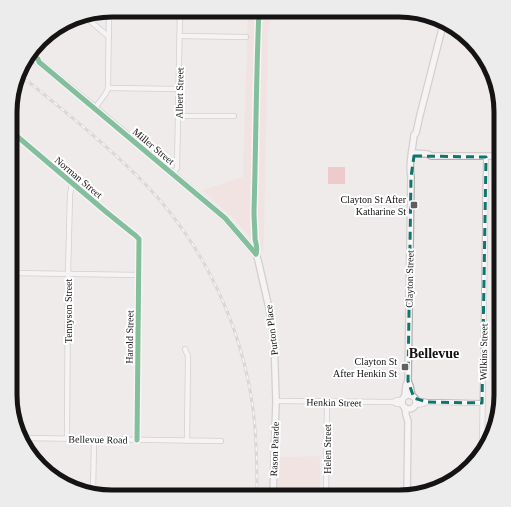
<svg xmlns="http://www.w3.org/2000/svg" width="511" height="507" font-family="Georgia,serif">
<style>
.green{fill:#f5d9da}
.water{fill:#eba5a8}
.lines{fill:none;stroke-linecap:round;stroke-linejoin:round}
.minor-casing{stroke:#b2aeae;stroke-width:6}
.major-casing{stroke:#b2aeae;stroke-width:8}
.minor{stroke:#fdfcfc;stroke-width:4.5}
.major{stroke:#fdfcfc;stroke-width:5.5}
.rail-casing{stroke:#bfbebe;stroke-width:3}
.rail{stroke:#fff;stroke-width:1.5;stroke-dasharray:4.5;stroke-linecap:butt}
.cycleway-casing{stroke:#fff;stroke-width:8}
.cycleway{stroke:#00873e;stroke-width:5}
.marked{fill:none;stroke:#0f766e;stroke-width:3;stroke-dasharray:8 5;stroke-linejoin:round}
.poi-dot{fill:#615f5f;stroke:#fff;stroke-width:1.5}
.labels{text-anchor:middle;stroke-width:4;stroke-linejoin:round;paint-order:stroke}
.street-label{font-size:10px;fill:#151313;stroke:#fff}
.poi-label{font-size:10px;fill:#151313;stroke:#fff;text-anchor:end}
.district-label{font-size:14px;font-weight:bold;fill:#151313;stroke:#fff}
.rim{fill:none;stroke:#151313;stroke-width:5}
</style>
<rect width="100%" height="100%" fill="#efebeb"/>
<!-- green -->
<g class="green">
<path d="M248,10H271L268,36L264,237L263,253L233,218L202,190L243,177Z"/>
<path d="M320,456V497H278L279,457Z"/>
</g>
<!-- water -->
<rect class="water" x="328" y="167" width="17" height="17"/>
<g class="lines">
<!-- minor casing -->
<g class="minor-casing">
<g id="minor">
<path d="M83,15L109,37"/>
<path d="M180,36L246,37"/>
<path d="M108,88L179,89"/>
<path d="M95,108L106,93L108,88L109,10"/>
<path d="M178,116H234"/>
<path d="M12,132L105,211L131,232L135,235L139,239L137,440"/>
<path d="M12,156L17,136"/>
<path d="M173,174L177,168L180,10"/>
<path d="M11,273L139,275"/>
<path d="M185,349L188,356L187,441"/>
<path d="M415,400L427,402L482,403"/>
<path d="M276,401L393,402L397,404H402"/>
<path d="M393,402L397,400H402"/>
<path d="M415,405L423,404L427,402"/>
<path d="M24,438L221,441"/>
<path d="M67,438L68,274L70,194L72,184"/>
<path d="M482,451L486,157"/>
<path d="M93,493L94,439"/>
<path d="M326,497L327,401"/>
</g>
</g>
<!-- major casing -->
<g class="major-casing">
<g id="major">
<path d="M28,56L39,62L95,108L225,218L256,254L258,260L269,308L274,337L276,401L273,497"/>
<path d="M412,153L428,154L431,156H501"/>
<circle cx="409" cy="402" r="7"/>
<path d="M405,396L406,385L408,381"/>
<path d="M412,396L410,386L408,381L411,177C408,163 413,148 414,135L416,133L420,115L444,21"/>
<path d="M405,408L406,415L408,421L407,496"/>
</g>
</g>
<!-- minor -->
<use href="#minor" class="minor"/>
<!-- major -->
<use href="#major" class="major"/>
<!-- rail casing -->
<g class="rail-casing">
<path id="rail" d="M19,74C63,110 109,146 149,188C205,248 242,327 253,409C257,438 257,468 257,497"/>
</g>
<!-- rail -->
<use href="#rail" class="rail"/>
<!-- cycleway casing -->
<g class="cycleway-casing">
<g id="cycleway">
<path d="M29,54L38,59L39,62L225,218L256,254"/>
<path d="M12,132L105,211L131,232L135,235L139,239L137,440"/>
<path d="M256,254C258,248 256,244 255,239C255,230 254,220 254,211C256,144 256,77 259,10"/>
</g>
</g>
<!-- cycleway -->
<use href="#cycleway" class="cycleway"/>
</g>
<!-- marked area -->
<path d="M0 0H511V507H0ZM414,156L486,157L482,403L427,402L414,398L408,381L411,177Z" fill="#efebeb" fill-opacity=".55" fill-rule="evenodd"/>
<path class="marked" d="M414,156L486,157L482,403L427,402L414,398L408,381L411,177Z"/>
<!-- markers -->
<g class="poi-dot">
<rect x="410" y="201" width="8" height="8" rx="2"/>
<rect x="401" y="363" width="8" height="8" rx="2"/>
</g>
<g class="labels">
<!-- street labels -->
<g class="street-label">
<text transform="translate(179 93) rotate(-89)" y="4">Albert Street</text>
<text transform="translate(154 146) rotate(40)" y="4">Miller Street</text>
<text transform="translate(79 177) rotate(40)" y="4">Norman Street</text>
<text transform="translate(409 279) rotate(-89)" y="4">Clayton Street</text>
<text transform="translate(68 311) rotate(-90)" y="4">Tennyson Street</text>
<text transform="translate(271 330) rotate(-97)" y="4">Purton Place</text>
<text transform="translate(129 337) rotate(-89)" y="4">Harold Street</text>
<text transform="translate(483 352) rotate(-89)" y="4">Wilkins Street</text>
<text transform="translate(334 402) rotate(1)" y="4">Henkin Street</text>
<text transform="translate(98 439) rotate(1)" y="4">Bellevue Road</text>
<text transform="translate(274 449) rotate(-88)" y="4">Rason Parade</text>
<text transform="translate(327 449) rotate(-90)" y="4">Helen Street</text>
</g>
<!-- poi labels -->
<g class="poi-label">
<text x="406" y="203">Clayton St After<tspan x="406" dy="12">Katharine St</tspan></text>
<text x="397" y="365">Clayton St<tspan x="397" dy="12">After Henkin St</tspan></text>
</g>
<!-- district labels -->
<g class="district-label">
<text x="434" y="358">Bellevue</text>
</g>
</g>
<!-- crop -->
<path d="M0 0H511V507H0ZM112 17H399A95 95 0 0 1 494 112V395A95 95 0 0 1 399 490H112A95 95 0 0 1 17 395V112A95 95 0 0 1 112 17Z" fill="#ececec" fill-rule="evenodd"/>
<path class="rim" d="M112 17H399A95 95 0 0 1 494 112V395A95 95 0 0 1 399 490H112A95 95 0 0 1 17 395V112A95 95 0 0 1 112 17Z"/>
</svg>
